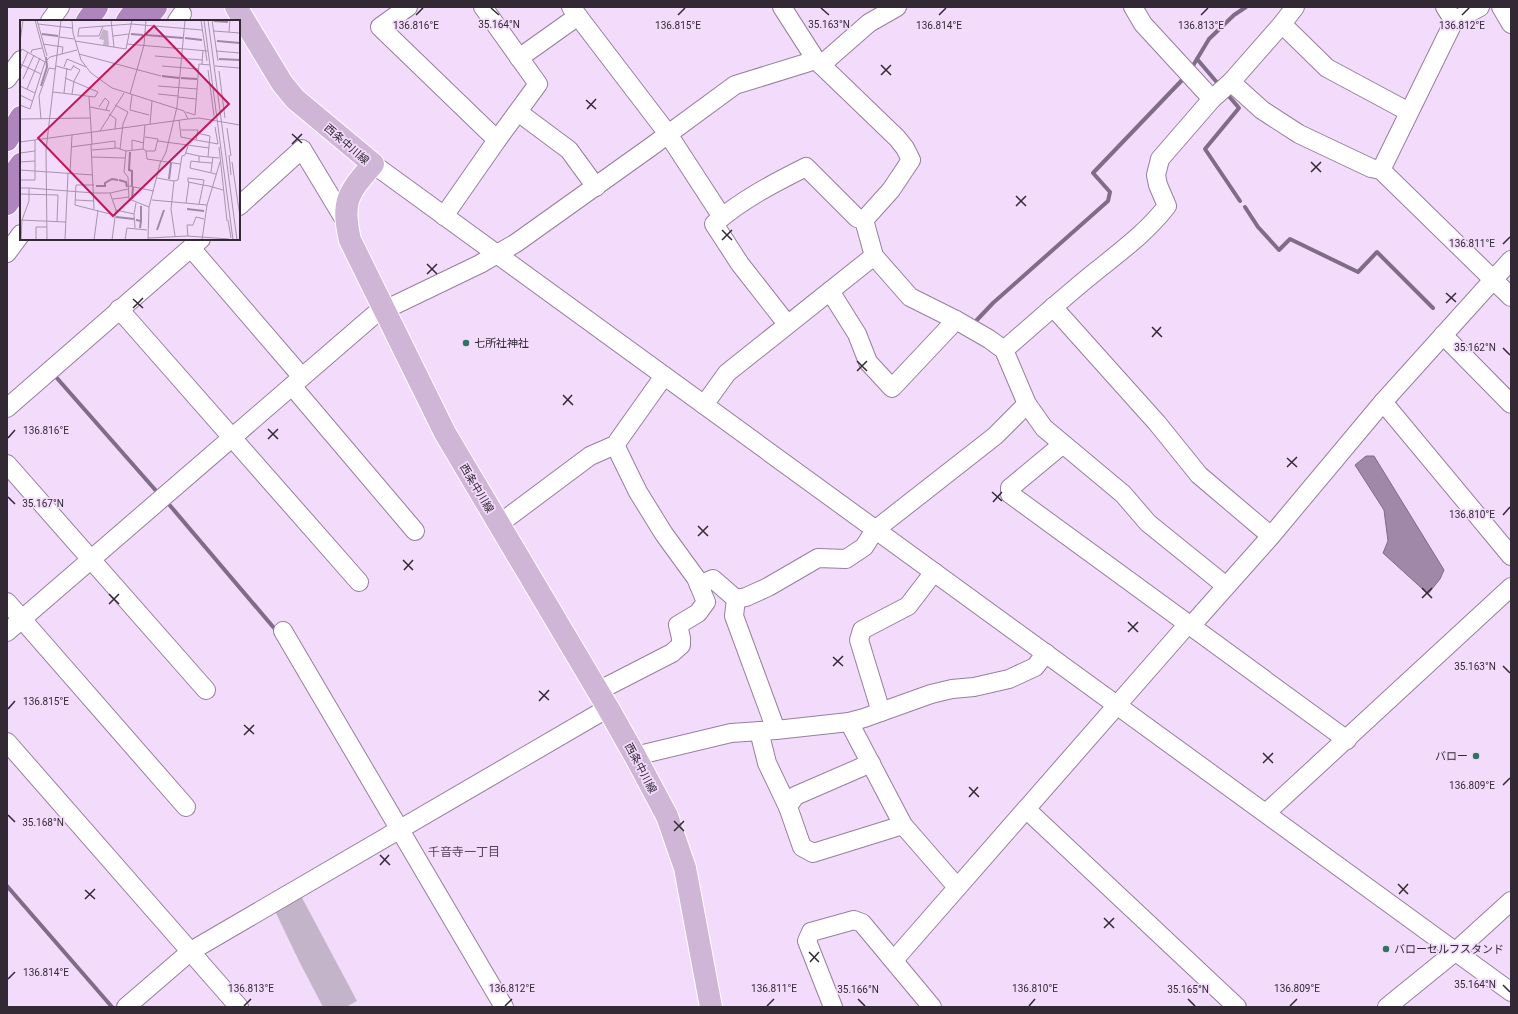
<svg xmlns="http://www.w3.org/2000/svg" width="1518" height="1014" font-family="Roboto,'Noto Sans JP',sans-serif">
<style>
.green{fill:#c4b4c9}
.water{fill:#a088a8;stroke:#7f6c86}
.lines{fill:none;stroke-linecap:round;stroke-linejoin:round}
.stream{stroke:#7f6c86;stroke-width:4}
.minor-casing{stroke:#96809d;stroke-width:20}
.major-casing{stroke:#fff;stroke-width:24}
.highway-casing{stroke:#fff;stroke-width:24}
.minor{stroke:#fff;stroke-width:18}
.major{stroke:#cfb6d7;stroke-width:22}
.highway{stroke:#af85bd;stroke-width:22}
.ticks{fill:none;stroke:#322935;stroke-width:1.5}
.poi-dot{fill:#317260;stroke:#f3dbfb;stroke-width:1.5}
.labels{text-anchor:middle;stroke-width:3.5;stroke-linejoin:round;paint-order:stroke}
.street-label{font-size:11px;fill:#322935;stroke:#f3dbfb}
.poi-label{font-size:11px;fill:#322935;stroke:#f3dbfb;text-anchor:start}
.neighbourhood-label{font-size:12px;fill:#533f59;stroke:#f3dbfb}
.inset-river{fill:none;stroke:#a088a8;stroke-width:2}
.inset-road{fill:none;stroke:#a694ac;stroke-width:1}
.view{fill:#c2185b;fill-opacity:0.15;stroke:#c2185b;stroke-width:2}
.inset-edge{fill:none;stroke:#322935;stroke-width:2}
.ticks-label{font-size:10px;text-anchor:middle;fill:#322935;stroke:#f3dbfb;stroke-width:3.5;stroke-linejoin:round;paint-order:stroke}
</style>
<rect width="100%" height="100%" fill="#f3dbfb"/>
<!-- green -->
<path class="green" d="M300,894L357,1001L346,1007H323L299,961L274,909Z"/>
<!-- water -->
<path class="water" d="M1366,456H1374L1444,570L1440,579L1428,594L1383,553L1388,541L1384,510L1355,465Z"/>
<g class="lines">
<!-- stream -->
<g class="stream">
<path d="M1197,59L1220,86"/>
<path d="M1191,69L1209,39L1234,15L1246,7"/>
<path d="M1227,94L1239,108L1205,149L1240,201"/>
<path d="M1245,207L1258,227L1279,250L1290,239L1358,272L1377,252L1433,308"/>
<path d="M975,325V322L993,303L1108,201L1110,192L1093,173L1185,77"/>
<path d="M56,377L158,493"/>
<path d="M167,502L274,628"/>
<path d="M7,886L112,1007"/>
</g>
<!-- minor casing -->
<g class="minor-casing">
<g id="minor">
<path d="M408,7L380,27L497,140"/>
<path d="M571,7L668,134L722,217"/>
<path d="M782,7L816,60L897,138L905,148L911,160L891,190L864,220L874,256L910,297L956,320L989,339L1004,350L1027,404L1044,428L1123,494L1148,523L1226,586"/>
<path d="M1133,7L1143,24L1212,99"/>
<path d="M1445,7L1454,21"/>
<path d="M1501,7L1511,24"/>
<path d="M50,21L60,7"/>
<path d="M177,21L182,14"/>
<path d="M1282,24L1327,68L1409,112"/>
<path d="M519,58L578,16"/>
<path d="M821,65L869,23L897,7"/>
<path d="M7,79L21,60"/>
<path d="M1231,82L1262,110L1299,134L1371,168L1381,170L1511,297"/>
<path d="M518,112L569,150L596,187"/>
<path d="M373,164L1511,992"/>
<path d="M1381,170L1454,21L1480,7"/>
<path d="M239,206L302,149L346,222"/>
<path d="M444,216L497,140L538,84L483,7"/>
<path d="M191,248L302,377"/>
<path d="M7,253L21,234"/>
<path d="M830,291L857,334L868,362L892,388L956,320"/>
<path d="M1053,307L1157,423L1199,475L1271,536"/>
<path d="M119,309L359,582"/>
<path d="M787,324L740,264L714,224C741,200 774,183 806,167L857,218L864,220"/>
<path d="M1443,335L1511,404"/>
<path d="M1004,350C1034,324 1064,297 1095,272C1121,251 1147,232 1167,206L1158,185L1156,175L1160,159L1212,99L1231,82L1282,24L1295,7"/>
<path d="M292,386L415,531"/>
<path d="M1383,402L1511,556"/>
<path d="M704,405L727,373L874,256"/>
<path d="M7,408L201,239"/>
<path d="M1063,444L1010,488V494L1347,740"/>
<path d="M7,464L206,690"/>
<path d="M499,524L590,456L615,445L664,376"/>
<path d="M699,585L713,579L736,599"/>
<path d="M7,602L186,807"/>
<path d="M1191,626L1271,536L1383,402L1511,260"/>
<path d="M283,631L504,1007"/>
<path d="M7,632L374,315L480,264L516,243L652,146L735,85L816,60"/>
<path d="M598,691L672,653L681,645V638L678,625L698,613L706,602L696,578L664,534L638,492L615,445"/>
<path d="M881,712L859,640L862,630L908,606L934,572"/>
<path d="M849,722L903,825L957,887"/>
<path d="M776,730L734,616L736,599L746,597L768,587L818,558L846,559L864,547L875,530L995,436L1027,404"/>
<path d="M759,731L767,763L788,807"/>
<path d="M7,742L239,1007"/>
<path d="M635,756L731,733L776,730L849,722L864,718L931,694L952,689L974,687L1009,679L1035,667L1046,653"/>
<path d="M871,763L795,796L788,807L802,847L813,853L903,825"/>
<path d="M1026,809L1237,1007"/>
<path d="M1266,813L1511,587"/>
<path d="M894,960L1188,624"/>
<path d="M126,1007L191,951L608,708"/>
<path d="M833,1007L807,941L811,932L854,920L862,923L932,1007"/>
<path d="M1387,1007L1456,951L1511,901"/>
</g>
</g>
<!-- major casing -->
<g class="major-casing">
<path id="major" d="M236,7L282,83L295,99L373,164C348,193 341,201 350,240L445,433L608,708L635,756L667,816L685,868L711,1007"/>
</g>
<!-- highway casing -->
<g class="highway-casing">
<g id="highway">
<path d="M87,21L97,7"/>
<path d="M127,21L137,7"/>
<path d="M145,21L156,7"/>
<path d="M7,140L21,117"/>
<path d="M7,183L21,164"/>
<path d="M7,204L21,185"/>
</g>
</g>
<!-- minor -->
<use href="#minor" class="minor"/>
<!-- major -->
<use href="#major" class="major"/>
<!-- highway -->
<use href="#highway" class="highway"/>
</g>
<!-- ticks -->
<path class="ticks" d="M491,8L499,15M821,8L829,15M416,15L423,8M678,15L685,8M939,15L946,8M1201,15L1208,8M1462,15L1469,8M881,65L891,75M881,75L891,65M586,100L596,109M587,109L596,99M292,134L302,143M292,144L302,134M1311,162L1321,172M1311,172L1321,162M1016,196L1026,206M1016,206L1026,196M722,230L732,240M722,240L732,230M1503,244L1510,237M427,264L437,274M427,274L437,264M1446,293L1456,302M133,299L143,308M1446,303L1456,293M133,308L143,298M1152,327L1162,337M1152,337L1161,327M1503,348L1510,355M857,361L867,371M857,371L867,361M563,395L573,405M563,405L572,395M268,429L278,439M8,438L15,430M268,439L278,429M1287,458L1297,467M1287,467L1297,457M992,492L1002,501M8,497L15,504M993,502L1002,492M1503,515L1510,507M698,526L708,536M698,536L708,526M403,560L413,570M404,570L413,560M1422,588L1432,598M109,594L119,604M1422,598L1432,588M109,604L119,594M1128,622L1138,632M1128,632L1138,622M833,657L843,666M833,666L843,656M1503,666L1510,673M539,691L549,700M539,701L549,690M8,709L15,701M244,725L254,734M244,735L254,725M1263,753L1273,763M1263,763L1273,753M1503,785L1510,778M969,787L979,797M969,797L978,787M8,815L15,822M674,821L684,831M674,831L684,821M380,855L390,865M380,865L389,855M1398,884L1408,894M85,890L95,899M1399,894L1408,884M85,899L95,889M1104,918L1114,928M1104,928L1114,918M809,952L819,962M810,962L819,952M8,979L15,972M1503,985L1510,992M858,999L865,1006M1188,999L1195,1006M244,1006L251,999M505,1006L512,999M767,1006L774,999M1029,1006L1035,999M1290,1006L1297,999"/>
<!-- markers -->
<g class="poi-dot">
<circle cx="466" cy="343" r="4"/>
<circle cx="1476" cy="756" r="4"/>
<circle cx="1386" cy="949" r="4"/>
</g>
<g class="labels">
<!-- street labels -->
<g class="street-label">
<text transform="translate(347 144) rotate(41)" y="4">西条中川線</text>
<text transform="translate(477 488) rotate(59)" y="4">西条中川線</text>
<text transform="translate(641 768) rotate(62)" y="4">西条中川線</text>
</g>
<!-- poi labels -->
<g class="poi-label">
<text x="474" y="347">七所社神社</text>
<text x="1468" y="760" text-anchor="end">バロー</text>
<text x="1394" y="953">バローセルフスタンド</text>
</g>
<!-- neighbourhood labels -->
<g class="neighbourhood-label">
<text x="464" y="856">千音寺一丁目</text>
</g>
</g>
<!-- overview -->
<g transform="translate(20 20)">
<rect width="220" height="220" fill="#f3dbfb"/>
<path d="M83,9L88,11L89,26L83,25L84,20L79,19Z" fill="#c4b4c9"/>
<path class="inset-river" d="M194,1L208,2M22,14L38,16M111,14L123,15M126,15L163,18M165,18L182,20M197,21L220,23M199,39L220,40M142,56L159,58M161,58L177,59M21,66L27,47L26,37M110,132L109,150L112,151V166M149,159L151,143M99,160L106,162L107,167M76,166H85V163L92,159L98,160M112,179L113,167M167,189L184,191M96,197L114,199M116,200L121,201L120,208M121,201V186M137,210L144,190"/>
<path class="inset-road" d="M15,0L25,37M17,0L27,36M52,0L53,13L61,40L71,53L92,68L164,91L168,99L179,98L220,105M91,0L94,27M112,0L107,24L188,31M181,0L187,41M184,0L213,220M188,0L217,220M192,0L198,41M18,4L52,8M194,11L220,13M209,12L210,0M58,15L59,8L111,4L182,10M57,16H79L83,6M93,16L109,14M39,17L54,19M55,21L106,29L107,24M0,22L3,0M23,24L43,27L42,34M196,31L220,33M0,33L2,29L25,42M11,33L12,30L22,28M59,34L141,56M135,36L182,40M0,44L21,54M182,44L183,30M36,46L51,50L54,45M142,46L178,49M195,46L220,48M44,47L47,39L66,47M0,50L8,32M188,50L194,96M199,51L205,98M3,59L14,35M0,66L15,73M138,66L177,69M7,69L20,38M33,72L75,77L78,72L45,58M44,73L47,48M52,74L54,61L60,50L53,46M110,74L124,25L126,0M138,74L158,76M0,75L12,81M112,75L110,90L129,95M69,76L72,124M158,77L176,79M0,85L10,89L25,42L30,37L57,30M95,85L108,92L103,104L100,129M70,87L90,91M79,87L85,78L89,82L86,90M166,92L175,95L179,44L190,45M0,93V119M89,94L96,99L95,109M0,99L70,98M21,99L19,76L29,48L35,49M159,100L161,117L176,120M130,104L132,81M195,107L198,124M207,108L211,136M161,110H178L176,120L198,124M80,111L104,73M177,113L190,116L188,137M125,117L138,119L135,131H126M138,121L189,128M0,122L168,99M71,124L74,189M51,127L95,121V128M199,127L207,201M123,129L125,105M72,130L97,128L106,131L123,129L126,131L127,139L160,144M112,130V120L124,123M106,131L104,152L108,157L109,179L129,187M0,133L15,131M166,133L179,136V142L171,141L170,148L196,154M209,135L211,155M179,136L199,138M72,137L105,138M142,140L146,132L157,87L165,0M0,142L15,141M179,142L192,143M212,142L220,197M0,150L73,155M191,152L193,137M50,153L52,115M137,158L154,161M0,160H15V120M74,165H56L55,185L94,195M109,166L134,171M0,168H9V181L2,200L1,220M9,168L74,173H90L108,169M90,173L96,190L92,220M0,174L38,175L37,202M93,179L109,177M56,180L74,181M132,180L187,185M166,183L169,162M179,184L181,175L184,160L168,158V162L183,165L189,166L203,170M96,190L114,194L116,183M114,194L115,208M0,200L46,202M208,200L211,218M155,216L151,189L154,161L158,160L162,136L165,135L168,126M168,216L167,205H173L176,197L184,199M128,218L167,216L209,219M16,220V207H27M27,220L26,130L41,0M45,220L48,153M74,220L78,190M105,220L107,208L127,210M128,220L129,187L141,140M182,220L187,185L200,142"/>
<path class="view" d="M134,6L209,84L93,196L18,118Z"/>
<rect width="220" height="220" class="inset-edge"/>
</g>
<g class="ticks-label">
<text x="499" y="28">35.164°N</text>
<text x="829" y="28">35.163°N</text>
<text x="1201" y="29">136.813°E</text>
<text x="416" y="29">136.816°E</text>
<text x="678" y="29">136.815°E</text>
<text x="939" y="29">136.814°E</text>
<text x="1462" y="29">136.812°E</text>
<text x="1472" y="247">136.811°E</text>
<text x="1475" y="351">35.162°N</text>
<text x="46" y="434">136.816°E</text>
<text x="43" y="507">35.167°N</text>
<text x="1472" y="518">136.810°E</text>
<text x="1475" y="670">35.163°N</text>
<text x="46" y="705">136.815°E</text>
<text x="1472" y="789">136.809°E</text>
<text x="43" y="826">35.168°N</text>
<text x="46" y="976">136.814°E</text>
<text x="1475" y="988">35.164°N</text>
<text x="251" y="992">136.813°E</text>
<text x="512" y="992">136.812°E</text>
<text x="774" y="992">136.811°E</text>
<text x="1035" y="992">136.810°E</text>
<text x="1297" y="992">136.809°E</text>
<text x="858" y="993">35.166°N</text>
<text x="1188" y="993">35.165°N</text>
</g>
<!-- border -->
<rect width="1518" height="1014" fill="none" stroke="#322935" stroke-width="16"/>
</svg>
